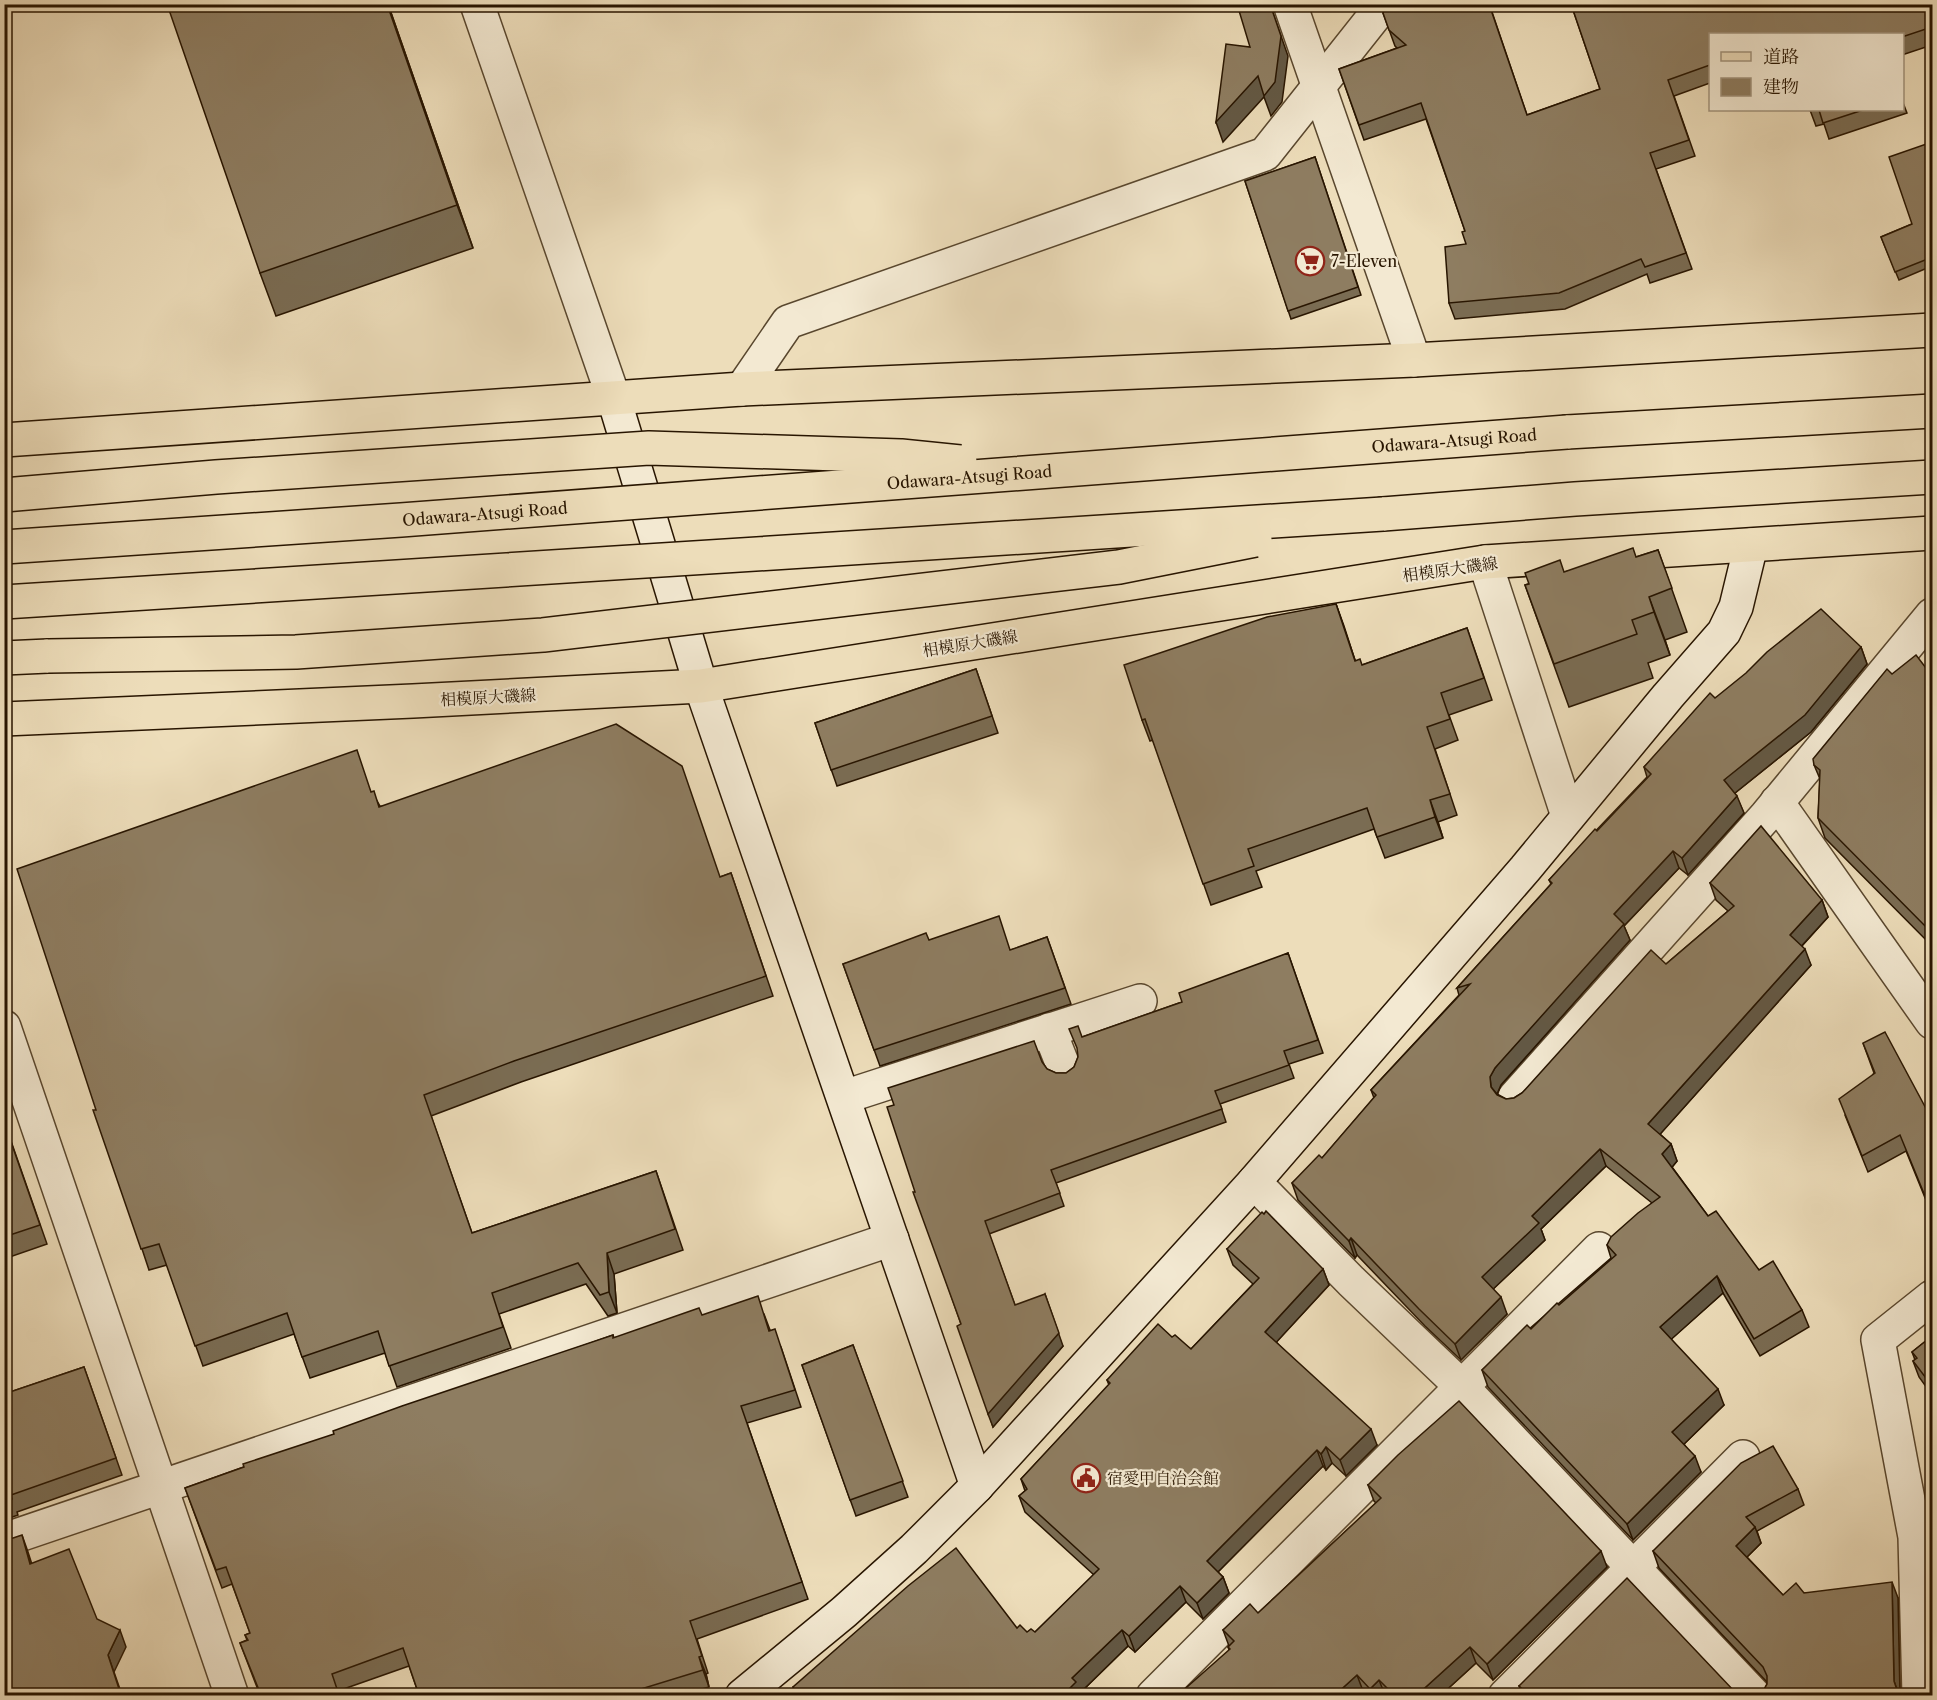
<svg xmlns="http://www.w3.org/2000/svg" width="1937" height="1700" font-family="'Libre Caslon Text','Noto Serif JP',serif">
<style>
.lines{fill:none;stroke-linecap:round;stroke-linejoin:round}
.street-casing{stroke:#59472e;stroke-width:36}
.secondary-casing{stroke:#281500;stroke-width:36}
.primary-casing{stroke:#281500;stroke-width:36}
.highway-casing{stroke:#281500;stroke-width:36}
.street{stroke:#f3e9d2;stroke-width:33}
.secondary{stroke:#f3e9d2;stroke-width:33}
.primary{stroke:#edddba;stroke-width:33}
.highway{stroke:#edddba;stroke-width:33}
.highway-bridge-casing{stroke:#281500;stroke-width:36;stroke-linecap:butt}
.highway-bridge{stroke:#edddba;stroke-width:33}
.wall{fill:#7a6c53;stroke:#281500;stroke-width:1.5}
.shaded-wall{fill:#635844;stroke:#281500;stroke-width:1.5}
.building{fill:#8e7d61;stroke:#281500;stroke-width:1.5}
.labels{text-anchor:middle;stroke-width:4.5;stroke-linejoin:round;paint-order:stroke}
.poi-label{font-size:16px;fill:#281500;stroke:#f3e9d2;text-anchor:start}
.street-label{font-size:16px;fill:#281500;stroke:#f3e9d2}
</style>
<rect width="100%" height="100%" fill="#edddba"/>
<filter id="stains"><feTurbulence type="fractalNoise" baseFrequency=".00333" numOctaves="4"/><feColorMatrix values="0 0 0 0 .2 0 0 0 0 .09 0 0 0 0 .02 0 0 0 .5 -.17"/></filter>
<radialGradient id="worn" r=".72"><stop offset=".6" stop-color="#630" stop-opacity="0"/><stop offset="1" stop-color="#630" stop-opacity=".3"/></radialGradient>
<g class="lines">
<!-- street casing -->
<g class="street-casing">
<g id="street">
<path d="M477,4L614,399"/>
<path d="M1290,4L1414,360"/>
<path d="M742,389L788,322L1265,154L1384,4"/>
<path d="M1485,562L1568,816"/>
<path d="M1777,802L1932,1022"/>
<path d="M4,1027L232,1696"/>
<path d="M1049,1030L1064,1068"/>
<path d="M844,1097L1140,1001"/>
<path d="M1515,1097L1766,816L1932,615"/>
<path d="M1254,1182L1351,1281L1462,1387L1755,1696"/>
<path d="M4,1540L892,1239"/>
<path d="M1153,1696L1599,1249"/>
<path d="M1505,1696L1743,1457"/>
<path d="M1919,1696L1915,1537L1878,1340L1932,1297"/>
</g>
</g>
<!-- secondary casing -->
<g class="secondary-casing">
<g id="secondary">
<path d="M614,399L701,686L977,1486"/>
<path d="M742,1696L844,1612L914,1549L977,1486L1254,1182L1525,869L1668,696L1724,632L1736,607L1751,545"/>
</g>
</g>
<!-- primary casing -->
<g class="primary-casing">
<g id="primary">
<path d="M4,440L742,389L1414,360L1932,330"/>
<path d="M4,719L413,701L701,686L1485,562L1932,533"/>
</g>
</g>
<!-- highway casing -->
<g class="highway-casing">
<g id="highway">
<path d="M1567,432L1932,411"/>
<path d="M1383,514L1575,499L1932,477"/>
<path d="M4,658L48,656"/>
</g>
</g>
<!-- street -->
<use href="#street" class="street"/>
<!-- secondary -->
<use href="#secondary" class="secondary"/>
<!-- primary -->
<use href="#primary" class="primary"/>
<!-- highway -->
<use href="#highway" class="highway"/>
<!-- highway-bridge casing -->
<g class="highway-bridge-casing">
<g id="highway-bridge">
<path d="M4,495L216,477L649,448L901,456L960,462"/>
<path id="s1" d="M4,547L401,520L1567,432"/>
<path d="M4,602L1383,514"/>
<path d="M48,656L296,652L543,635L1119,567L1255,540"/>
</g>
</g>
<!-- highway-bridge -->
<use href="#highway-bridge" class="highway-bridge"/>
</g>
<!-- wall -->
<g class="wall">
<path d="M388,4L473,248L276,316L260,273Z"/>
<path d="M1571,4H1932V45L1902,55V34H1710V83L1674,96L1695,156L1656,169L1692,269L1650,283L1647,274L1565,309L1455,319L1449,303L1466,244L1465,231L1426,119L1364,140L1339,69L1397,48L1395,46L1383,13L1491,9L1527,115L1600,89Z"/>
<path d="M1902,100L1907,113L1829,139L1824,124L1816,126L1810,110H1902Z"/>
<path d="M1932,142V266L1899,280L1881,237L1912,224Z"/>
<path d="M1315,157L1361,295L1291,319L1245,181Z"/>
<path d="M1658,550L1687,632L1665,640L1670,655L1648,663L1653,678L1569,707L1525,585L1564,572L1636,557Z"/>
<path d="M1336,604L1355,660L1362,665L1467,628L1492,700L1449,715L1458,740L1435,749L1457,815L1438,822L1443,838L1385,858L1374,829L1256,871L1262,887L1211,905L1153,740L1150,741L1142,720Z"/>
<path d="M1861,647L1867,664L1811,732L1735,793L1744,813L1688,875L1679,868L1624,926L1630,940L1501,1085L1497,1094L1506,1099L1514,1098L1522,1093L1666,964L1728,911L1716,900L1710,883L1822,900L1828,917L1802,946L1811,965L1660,1134L1671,1144L1677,1161L1672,1167L1708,1216L1759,1270L1802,1310L1809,1327L1760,1356L1723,1293L1671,1339L1724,1405L1684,1444L1701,1472L1633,1540L1488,1387L1482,1370L1611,1258L1607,1245L1652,1203L1606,1166L1541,1229L1545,1240L1493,1289L1507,1314L1461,1360L1425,1326L1357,1255L1355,1258L1298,1200L1292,1183L1322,1158L1374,1098L1371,1090L1459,995L1457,988L1551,884L1549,880L1647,777L1644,767L1715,698Z"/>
<path d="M976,669L998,733L837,786L815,723Z"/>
<path d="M1932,670V946L1825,838L1818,818L1820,779L1814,765L1892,674L1929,672Z"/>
<path d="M372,792L380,806L720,877L731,873L773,996L521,1082L431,1116L472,1233L656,1171L683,1250L614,1274L617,1313L608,1316L586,1284L499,1314L511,1348L397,1387L385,1353L310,1378L294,1334L203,1366L167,1265L149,1270L96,1110Z"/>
<path d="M1047,937L1071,1004L880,1066L843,964L929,940L1011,950Z"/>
<path d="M1288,953L1323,1053L1289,1064L1294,1078L1220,1104L1226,1122L1056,1183L1064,1206L989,1234L1015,1305L1063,1346L993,1427L961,1324L915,1192L1042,1062L1047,1069L1056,1073H1066L1074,1067L1078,1057L1082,1037L1182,1002Z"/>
<path d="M1863,1043L1929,1114L1932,1111V1215L1906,1151L1868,1172L1845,1115L1874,1073Z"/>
<path d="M4,1121L47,1244L4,1259Z"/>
<path d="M1227,1249L1323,1269L1329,1285L1276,1342L1377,1445L1346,1476L1332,1463L1326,1470L1323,1466L1218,1572L1223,1577L1229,1593L1203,1619L1186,1602L1135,1652L1128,1646L1080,1693L1081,1695H796L793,1687L1017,1628L1027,1632H1035L1094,1575L1025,1512L1019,1496L1025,1491L1021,1479L1109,1385L1107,1380L1172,1337L1191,1349L1253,1284L1233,1265Z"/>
<path d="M764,1314L770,1330L781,1347L801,1407L747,1423L808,1599L697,1639L708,1673L706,1674L709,1687L682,1695H419L409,1666L338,1691L340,1695H260L240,1643L247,1640L245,1635L250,1633L232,1584L222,1588L185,1488L613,1335L614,1338L702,1315Z"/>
<path d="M1932,1336V1395L1919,1377L1913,1361L1915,1360L1912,1352Z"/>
<path d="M853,1345L908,1497L856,1516L802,1365Z"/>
<path d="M84,1367L122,1475L17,1512L18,1515L4,1520V1394Z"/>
<path d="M1368,1485L1607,1567L1493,1680L1476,1663L1441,1695H1367L1363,1691L1229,1650L1228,1647L1229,1646L1223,1630L1258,1613L1376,1503L1374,1501Z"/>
<path d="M1798,1489L1804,1505L1757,1531L1761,1543L1747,1557L1783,1595L1804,1593L1898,1598L1900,1692L1762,1693L1767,1684V1682L1659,1568L1653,1551Z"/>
<path d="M1932,1523V1559L1928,1548L1931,1542L1928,1533Z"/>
<path d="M1519,1686L1735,1692L1740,1695H1523Z"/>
</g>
<!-- shaded-wall -->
<g class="shaded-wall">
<path d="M387,4H388L473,248L457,205Z"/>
<path d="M1270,4H1272V10L1288,56L1282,102L1271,116L1264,97L1223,142L1216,122Z"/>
<path d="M1489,4H1496L1491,9Z"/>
<path d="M1649,597L1665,640L1670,655L1654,612Z"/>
<path d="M1336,604L1344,626L1362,682Z"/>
<path d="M1861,647L1867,664L1811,732L1730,797L1724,780Z"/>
<path d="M1737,796L1744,813L1688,875L1682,858Z"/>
<path d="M1430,800L1438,822L1443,838L1435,817Z"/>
<path d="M1673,851L1679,868L1624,926L1630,940L1501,1085L1497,1094L1491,1087L1490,1077L1495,1068L1614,914Z"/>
<path d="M1822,900L1828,917L1796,952L1790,935Z"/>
<path d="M1805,949L1811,965L1654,1141L1648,1124Z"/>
<path d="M1671,1144L1677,1161L1669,1171L1662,1154Z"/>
<path d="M1600,1149L1606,1166L1541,1229L1545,1240L1488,1294L1482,1277L1532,1216Z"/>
<path d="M1351,1238L1357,1255L1355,1258L1349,1241Z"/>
<path d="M607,1253L614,1274L617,1313L609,1292Z"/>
<path d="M1323,1269L1329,1285L1271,1348L1265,1332Z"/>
<path d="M1717,1276L1723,1293L1666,1344L1660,1327Z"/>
<path d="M1045,1294L1063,1346L993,1427L988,1414Z"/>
<path d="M1501,1297L1507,1314L1461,1360L1455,1344Z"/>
<path d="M1718,1389L1724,1405L1679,1449L1672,1432Z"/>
<path d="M1371,1429L1377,1445L1346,1476L1340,1460Z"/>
<path d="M1326,1447L1332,1463L1326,1470L1321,1454Z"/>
<path d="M1317,1450L1323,1466L1213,1577L1207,1561Z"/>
<path d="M1695,1456L1701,1472L1633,1540L1627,1524Z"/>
<path d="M1755,1527L1761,1543L1742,1562L1736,1546Z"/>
<path d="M22,1535L28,1552L37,1580L30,1564Z"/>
<path d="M1601,1551L1607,1567L1493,1680L1487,1664Z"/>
<path d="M1223,1577L1229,1593L1203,1619L1197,1603Z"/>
<path d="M1892,1582L1898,1598L1900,1695H1899L1894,1681Z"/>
<path d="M1180,1586L1186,1602L1135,1652L1129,1636Z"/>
<path d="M120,1630L126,1647L114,1672L122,1695L108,1655Z"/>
<path d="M1122,1630L1128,1646L1080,1693L1081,1695H1063L1072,1678Z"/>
<path d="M1470,1647L1476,1663L1441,1695H1417Z"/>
<path d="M699,1657L706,1674L709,1687L703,1670Z"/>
<path d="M1357,1675L1363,1691L1358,1695H1335Z"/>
<path d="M1379,1680L1385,1695H1372L1370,1689Z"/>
</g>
<!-- building -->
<g class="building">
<path d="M167,4H387L457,205L260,273Z"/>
<path d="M1237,4H1270L1281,36L1275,82L1264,96L1258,76L1216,122L1226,44L1250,47Z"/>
<path d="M1388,4H1489L1527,115L1600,89L1571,4H1932V27L1902,37V34H1710V65L1668,80L1689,140L1650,153L1686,253L1645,267L1641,259L1559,293L1449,303L1445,247L1466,244L1462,232L1465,231L1421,103L1359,125L1339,69L1406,45L1389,30L1383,13Z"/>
<path d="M1819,110H1863L1823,123Z"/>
<path d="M1932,142V268L1930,258L1895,272L1881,237L1912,224L1889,157Z"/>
<path d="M1315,157L1358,287L1288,311L1245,181Z"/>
<path d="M1633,548L1636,557L1658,550L1672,588L1649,597L1654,612L1632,620L1637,634L1554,664L1525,585L1529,584L1525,573L1560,560L1564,572Z"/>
<path d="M1336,604L1355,661L1360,659L1362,665L1467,628L1484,678L1441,693L1450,719L1427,727L1450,794L1430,800L1435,817L1377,837L1367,808L1248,849L1254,866L1203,884L1145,719L1142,720L1124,665L1267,617Z"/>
<path d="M1821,609L1861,647L1805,715L1724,780L1737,796L1682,858L1673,851L1614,914L1624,924L1495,1068L1490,1077L1491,1087L1497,1095L1506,1099L1514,1098L1522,1093L1651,950L1666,964L1734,906L1710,883L1761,826L1822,900L1790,935L1805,949L1648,1124L1671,1144L1662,1154L1708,1216L1716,1211L1759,1270L1773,1261L1802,1310L1754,1339L1717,1276L1660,1327L1718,1389L1672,1432L1695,1456L1627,1524L1482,1370L1527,1325L1531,1329L1557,1303L1559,1305L1616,1255L1607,1245L1611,1237L1638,1213L1660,1197L1600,1149L1532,1216L1539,1223L1482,1277L1501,1297L1455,1344L1419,1309L1351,1238L1349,1241L1292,1183L1319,1155L1322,1158L1376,1095L1371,1090L1470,984L1457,988L1552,883L1549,880L1595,829L1597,831L1651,774L1644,767L1710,693L1715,698L1746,673L1767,652Z"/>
<path d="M1916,655L1929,672L1932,670V933L1818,818L1820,770L1814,765L1813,759L1887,669L1892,674Z"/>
<path d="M976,669L992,716L831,770L815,723Z"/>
<path d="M616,724L682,766L720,877L731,873L766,976L514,1061L424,1095L472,1233L656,1171L675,1229L607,1253L609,1292L600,1295L578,1263L492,1293L503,1327L389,1366L378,1331L302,1357L287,1313L195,1346L159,1244L141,1249L93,1110H96L17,869L357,750L371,792L374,791L379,807Z"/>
<path d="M999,916L1010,950L1047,937L1065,988L874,1050L843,964L926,933L929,940Z"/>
<path d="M1288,953L1318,1040L1284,1051L1289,1065L1215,1091L1222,1109L1051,1170L1060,1193L985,1221L1015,1305L1045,1294L1059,1333L988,1414L957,1326L961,1324L913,1192H915L887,1107L894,1105L888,1088L1034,1041L1042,1062L1047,1069L1056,1073H1066L1074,1067L1078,1057L1077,1048L1069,1029L1078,1026L1082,1037L1182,1002L1179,993Z"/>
<path d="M1885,1032L1929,1114L1932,1111V1213L1900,1135L1862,1156L1839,1099L1875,1073L1863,1043Z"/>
<path d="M4,1122L40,1225L4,1237Z"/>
<path d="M1266,1211L1323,1269L1265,1332L1371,1429L1340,1460L1326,1447L1321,1454L1317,1450L1207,1561L1223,1577L1197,1603L1180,1586L1129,1636L1122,1630L1072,1678L1076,1682L1063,1695H797L793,1687L908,1586L956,1548L1017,1628L1020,1625L1027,1632L1031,1629L1035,1632L1099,1569L1019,1496L1027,1489L1021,1479L1110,1383L1107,1380L1158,1324L1172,1337L1175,1335L1191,1349L1259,1278L1227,1249L1262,1212L1264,1214Z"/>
<path d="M758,1296L769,1331L775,1329L795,1390L741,1406L802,1582L690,1621L702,1656L699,1657L703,1670L641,1689L643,1695H419L403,1648L332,1674L339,1695H261L240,1643L248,1640L245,1635L250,1633L226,1567L216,1570L185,1488L244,1467L243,1464L334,1434L333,1431L402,1406L613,1335V1338L699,1308L702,1315Z"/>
<path d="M1932,1336V1386L1913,1361L1917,1358L1912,1352Z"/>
<path d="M853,1345L903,1481L850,1500L802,1365Z"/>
<path d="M84,1367L116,1458L11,1495L12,1499L4,1501V1394Z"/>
<path d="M1459,1401L1601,1551L1487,1664L1470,1647L1417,1695H1394L1379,1680L1370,1689L1357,1675L1335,1695H1178L1230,1649L1228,1647L1234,1641L1223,1630L1250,1604L1258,1613L1381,1498L1368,1485L1398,1455Z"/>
<path d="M1773,1446L1798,1489L1746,1517L1755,1527L1736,1546L1783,1595L1796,1583L1804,1593L1892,1582L1894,1681L1897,1690L1904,1695H1757L1762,1693L1767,1684V1676L1763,1667L1653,1551L1741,1463Z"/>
<path d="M1932,1523V1539L1928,1533V1526Z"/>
<path d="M22,1535L30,1564L69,1549L97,1619L120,1630L108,1655L121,1695H4V1541Z"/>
<path d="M1932,1541V1554L1928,1548V1544Z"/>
<path d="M1929,1577H1932V1695H1922L1930,1688L1932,1679Z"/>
<path d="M1627,1578L1735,1692L1740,1695H1529L1519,1686Z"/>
</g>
<!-- icons -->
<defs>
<g id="supermarket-ring" transform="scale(1.5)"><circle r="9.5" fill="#f3e9d2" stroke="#8f2418" stroke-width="1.5"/><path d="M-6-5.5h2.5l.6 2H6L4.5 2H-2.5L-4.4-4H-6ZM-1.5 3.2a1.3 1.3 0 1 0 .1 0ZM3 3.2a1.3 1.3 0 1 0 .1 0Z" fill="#8f2418"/></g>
<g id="civic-ring" transform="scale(1.5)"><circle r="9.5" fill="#f3e9d2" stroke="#8f2418" stroke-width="1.5"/><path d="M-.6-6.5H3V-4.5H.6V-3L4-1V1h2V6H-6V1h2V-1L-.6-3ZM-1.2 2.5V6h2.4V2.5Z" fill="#8f2418"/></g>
</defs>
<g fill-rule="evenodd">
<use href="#supermarket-ring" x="1310" y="261"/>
<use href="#civic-ring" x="1086" y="1478"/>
</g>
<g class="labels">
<!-- poi labels -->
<g class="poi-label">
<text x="1331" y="267">7-Eleven</text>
<text x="1107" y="1484">宿愛甲自治会館</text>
</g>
<!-- street labels -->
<g class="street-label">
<text dy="6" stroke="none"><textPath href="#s1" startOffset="1454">Odawara-Atsugi Road</textPath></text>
<text dy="6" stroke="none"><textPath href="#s1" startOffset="968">Odawara-Atsugi Road</textPath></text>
<text dy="6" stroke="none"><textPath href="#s1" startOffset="482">Odawara-Atsugi Road</textPath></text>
<text transform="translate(1450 569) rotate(-8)" y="6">相模原大磯線</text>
<text transform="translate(970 643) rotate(-9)" y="6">相模原大磯線</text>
<text transform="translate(488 697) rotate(-3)" y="6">相模原大磯線</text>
</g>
</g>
<!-- margin -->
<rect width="1937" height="1700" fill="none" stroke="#edddba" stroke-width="24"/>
<rect x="6" y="6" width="1925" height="1688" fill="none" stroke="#281500" stroke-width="3"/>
<rect x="12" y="12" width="1913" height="1676" fill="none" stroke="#281500" stroke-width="1.5"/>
<!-- legend -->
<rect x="1709" y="33" width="195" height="78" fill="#f3e9d2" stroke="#a2947e" stroke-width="1.5"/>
<rect x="1721" y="52" width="30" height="9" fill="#edddba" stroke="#a2947e" stroke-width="1.5"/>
<text x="1763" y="63" font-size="18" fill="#281500">道路</text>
<rect x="1721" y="78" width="30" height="18" fill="#8e7d61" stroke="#a2947e" stroke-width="1.5"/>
<text x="1763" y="93" font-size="18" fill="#281500">建物</text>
<rect width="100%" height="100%" filter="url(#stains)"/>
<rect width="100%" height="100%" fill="url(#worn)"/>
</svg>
